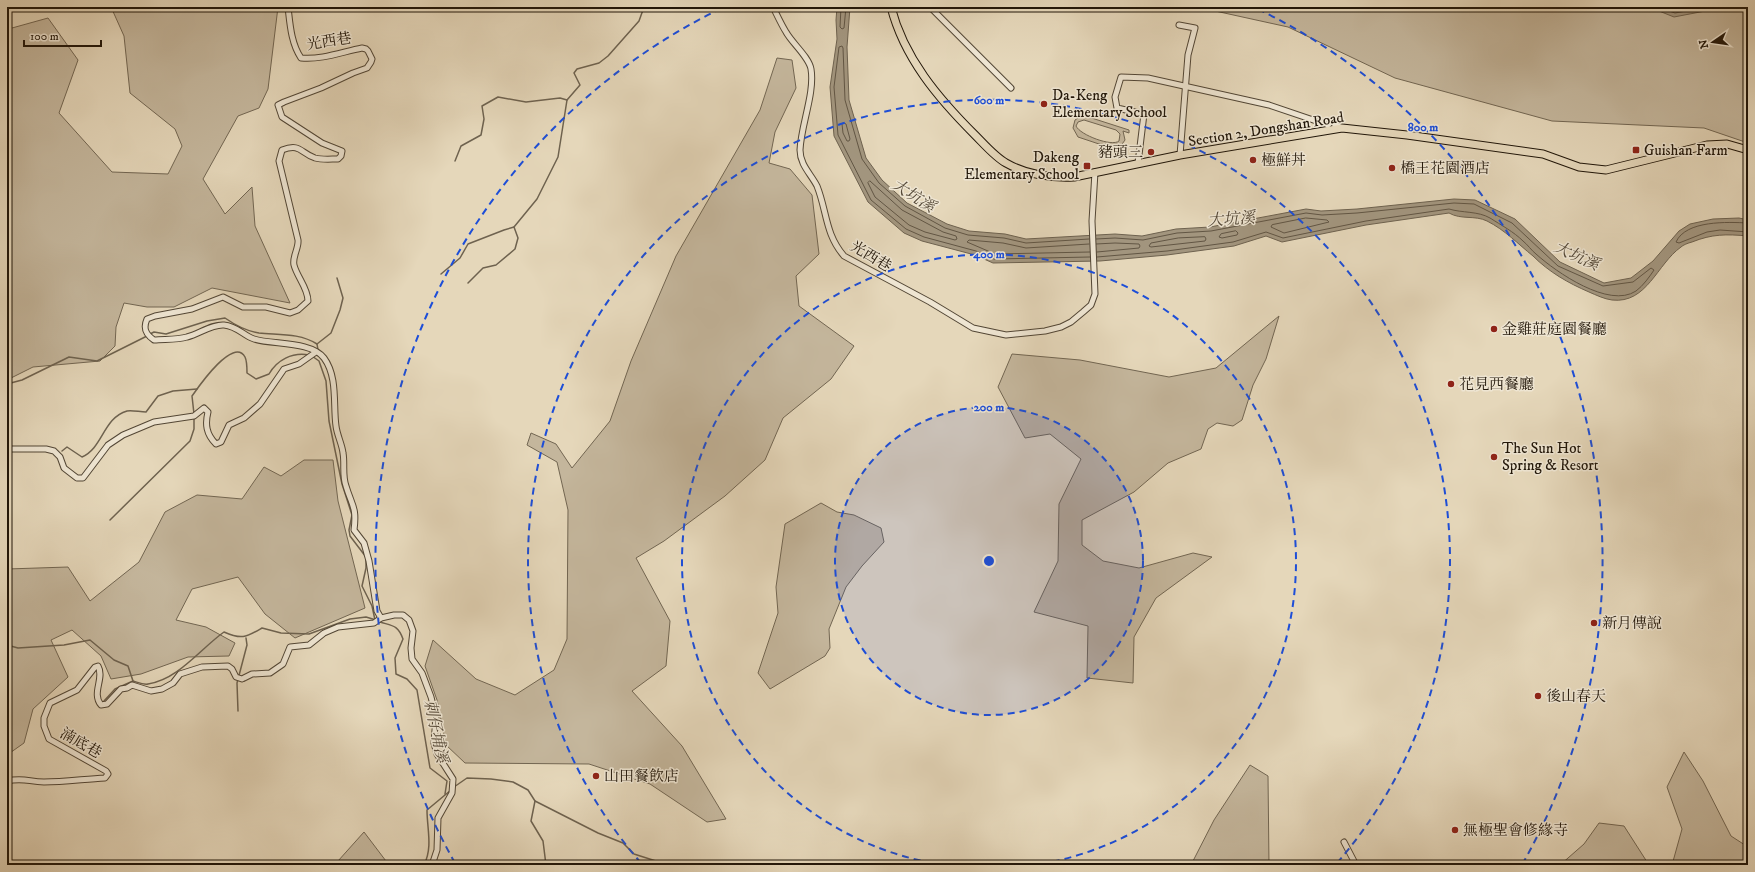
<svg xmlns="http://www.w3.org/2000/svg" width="1755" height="872" font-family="'IM FELL DW Pica','Noto Serif TC',serif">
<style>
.green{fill:#c4b69c;stroke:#726652;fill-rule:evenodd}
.water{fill:#a2957e;stroke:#6e624f}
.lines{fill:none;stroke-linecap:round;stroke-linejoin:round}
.shore{stroke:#625644;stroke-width:1}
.stream{stroke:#6e624f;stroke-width:1.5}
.minor-casing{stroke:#524635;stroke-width:7}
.major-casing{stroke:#211609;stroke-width:9}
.minor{stroke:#eee5d2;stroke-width:5}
.major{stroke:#e5d7ba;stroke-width:7}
.ring{fill:none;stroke:#1d4ed8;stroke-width:2;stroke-dasharray:7 5}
.poi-dot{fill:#8f2418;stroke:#eee5d2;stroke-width:1.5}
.labels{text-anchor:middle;stroke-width:3;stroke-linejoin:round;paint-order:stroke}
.street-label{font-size:15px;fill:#211609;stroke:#eee5d2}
.poi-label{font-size:15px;fill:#211609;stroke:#eee5d2;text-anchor:start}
.water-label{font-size:16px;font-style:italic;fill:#554938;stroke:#eee5d2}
.centre{fill:#1d4ed8;stroke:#eee5d2;stroke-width:2}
.ring-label{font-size:12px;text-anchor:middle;font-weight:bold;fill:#1d4ed8;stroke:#eee5d2;stroke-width:3;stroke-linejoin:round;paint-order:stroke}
</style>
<rect width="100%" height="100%" fill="#e5d7ba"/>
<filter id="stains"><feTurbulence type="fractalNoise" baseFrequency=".005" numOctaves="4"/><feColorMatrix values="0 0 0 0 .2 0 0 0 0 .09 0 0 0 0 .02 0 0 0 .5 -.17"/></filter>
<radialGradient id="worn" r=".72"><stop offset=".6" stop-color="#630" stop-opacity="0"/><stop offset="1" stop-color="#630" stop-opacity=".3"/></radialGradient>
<!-- green -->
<g class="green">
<path d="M111,7H278L268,89L259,108L238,116L203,179L225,214L252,187L255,226L290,303L212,288L174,307H147L124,303L116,327L115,346L100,361L33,367L7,380V25L12,28L48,18L78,60L59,113L112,172L168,174L182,146L175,129L130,93L124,36Z"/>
<path d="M1197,7H1748V143L1704,128L1552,121L1395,78L1288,27Z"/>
<path d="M777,58L792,60L796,88L775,132L769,163L790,169L812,195L819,254L796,276L799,306L854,346L831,379L783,418L765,460L725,496L664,541L636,558L670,621L666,666L632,691L682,746L726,819L707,822L650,784L589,764L465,763L446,745L437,700L425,666L433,640L476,679L515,695L554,670L567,639L568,510L557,462L527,445L531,433L556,444L572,468L610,421L631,361L676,256L760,110Z"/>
<path d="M1076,113L1129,130V133L1123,131L1125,140L1120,147L1114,149L1078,137L1073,128L1075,120L1078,118L1075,116ZM1084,120L1116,130L1120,134L1119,141C1112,147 1080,135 1076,126L1078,122Z"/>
<path d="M1279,316L1266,359L1253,385L1242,420L1233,426L1217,423L1208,429L1201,449L1168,463L1134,492L1082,520V545L1103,561L1139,568L1193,553L1212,557L1156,598L1134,637L1133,683L1087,678L1088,626L1034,612L1058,561L1059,504L1081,459L1050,434L1025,438L998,387L1012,354L1080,360L1169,377L1216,368Z"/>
<path d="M304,460H333L338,501L365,608L295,638L265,614L238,577L192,589L176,620L206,627L235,643L229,656L188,657L141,674L111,679L101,656L72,630L51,640L68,677L33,709L24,743L7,755V569L68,567L90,601L139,562L165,512L197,495L242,499L264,467L281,476Z"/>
<path d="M821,503L837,512L854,515L881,528L884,542L862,566L846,587L829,629L830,648L825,656L770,689L758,673L778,613L776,587L785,524Z"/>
<path d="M1684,752L1703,781L1731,836L1748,847V865H1672L1682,829L1667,787Z"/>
<path d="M1250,765L1268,776L1269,865H1194L1193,861L1214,820Z"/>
<path d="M1599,823L1624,826L1649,865H1560L1584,844Z"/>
<path d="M364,832L389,865H336L338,861Z"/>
</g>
<!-- water -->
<g class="water">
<path d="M837,7H850L847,47L849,100L866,158L882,180L907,203L947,224L969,231L1005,234L1026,239L1115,234L1142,236L1176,229L1210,227L1306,209L1321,211L1357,209L1454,199L1475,200L1515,219L1560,262L1604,283L1631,278L1653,261L1679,231L1690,224L1713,219L1739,218L1748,220V236C1726,234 1712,234 1692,242C1688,243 1683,245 1681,247C1657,264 1647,304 1612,300C1604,299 1596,295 1589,292C1568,283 1549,272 1533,256C1518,244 1505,230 1487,221C1475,215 1461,220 1449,213L1366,225L1282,242L1266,236L1234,246L1167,255L1100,261L993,263L975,255L922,241L904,233L868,202L834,136L830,87L837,39L836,20Z"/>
<path d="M1649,7H1726L1674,17Z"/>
</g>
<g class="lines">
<!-- shore -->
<g class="shore">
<path d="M841,7L840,27L842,29L844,28L846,7"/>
<path d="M1657,7L1675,13L1708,7"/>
<path d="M844,123L846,124L850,139L849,141H847L843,133L842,124Z"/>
<path d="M870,181L902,210L943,232L956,236L957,239L955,240L925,232L909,225L875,197L868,183Z"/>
<path d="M1306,218L1327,220L1329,222L1284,233L1271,227L1272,225Z"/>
<path d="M1748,223C1728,222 1686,220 1676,242L1679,243L1707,232L1720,230L1748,232"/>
<path d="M1236,231L1238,233L1237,235L1222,238L1219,237L1221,234Z"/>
<path d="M1205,237L1206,239L1205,241L1151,247L1149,246L1151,243L1178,238Z"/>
<path d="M1089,239L1026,243L1004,238L968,235L945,228L905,206L879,183L862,159L845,100L843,48L842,46L839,47L834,87L838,135L871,200L906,229L924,237L976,251L994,259L1090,257"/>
<path d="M1096,239L1115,238L1143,240L1177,233L1211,231L1306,213L1322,215L1357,213L1454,203L1474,204L1512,223L1558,266L1603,286L1633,282L1651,268L1654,270C1650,276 1643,286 1636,291C1609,309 1556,272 1536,254C1531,250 1528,245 1523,241C1514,232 1501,225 1490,218C1478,211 1462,213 1449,209L1366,221L1283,238L1266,232L1233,242L1167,251L1097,257"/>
<path d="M1089,244L1026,248L1003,243L969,240L967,242L995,254L1090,252"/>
<path d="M1096,244L1115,243L1139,244L1140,246L1139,248L1097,252"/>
</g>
<!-- stream -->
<g class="stream">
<path d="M455,161L461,146L481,135L484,119L482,106L498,97L526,102L560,98L567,100"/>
<path d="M441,274L460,258L468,244L504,230L514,227L537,199L558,157L567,100L580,85L574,73L577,69L599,63L608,56L639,21L644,7"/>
<path d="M468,283L483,268L496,265L515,249L518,238L514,227"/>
<path d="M150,334L154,332L166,334L207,321L225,318C235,325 246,331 259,333C279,335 300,333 317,344L318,350"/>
<path d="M317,344L331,333L340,310L343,298L337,278"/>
<path d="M312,356L319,361L326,381L329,421L342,484L352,515L349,530L350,536L366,557V568L362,586L372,606L375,620"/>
<path d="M7,384L22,380L69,357L97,361L147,336"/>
<path d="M194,414L192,396C197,389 233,336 245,357C247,361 247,369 247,373L256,379L269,374C277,360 292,352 309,355"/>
<path d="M62,451L67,447L82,457C103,448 103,418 127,411C132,410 140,412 146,412L158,396L173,391L197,389"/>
<path d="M110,520L190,441L194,429V418"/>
<path d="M380,622C393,626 398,625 403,639L395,658L396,674L407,679L417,690L430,768L447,781L445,794"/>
<path d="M7,645L18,648L64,645L90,640L114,660L128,666L133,681C137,682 143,685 148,684C179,679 200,649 224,632C242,640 246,637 262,628L281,633L309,634L350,619L366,617L376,620"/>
<path d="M104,701L115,689L133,681"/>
<path d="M238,711L237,683L247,645L246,638"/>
<path d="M454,787L467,778L491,779L513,782L528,790L535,801L598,833L623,843L634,854L659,862L663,865"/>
<path d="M535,801L531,821L543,841L546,865"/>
<path d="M424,865C433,847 427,829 427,810L451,790"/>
</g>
<!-- minor casing -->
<g class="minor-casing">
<g id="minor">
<path d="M288,7C290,24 291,43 301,58C321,60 342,52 362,48L366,49L368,51L372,59L371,62L367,68L353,73L321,88L284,102L278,105L282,117L322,143L342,151L341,156L338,159C331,159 322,160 315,158C300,153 301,143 282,150L279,161L298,240C299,248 292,257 294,265C297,277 308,288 308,301L298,310L290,313L266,307H243L223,297L192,309L155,316L147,319C143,328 145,334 154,340C165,339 177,340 187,337C199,334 212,324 224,325C237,326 244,336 254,339C273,345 311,341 324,358C338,377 333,405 336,426C337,435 342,444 343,453C345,464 342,475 346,486C352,506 357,507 354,530L364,543L369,561L377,611L381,618L394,615H403L409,620L413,631L411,648L412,659L422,673L431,697L436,717L434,743L437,754L453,779L452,793L438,818L437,850L432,865"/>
<path d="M773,7C777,15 781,24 786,32C792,43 809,57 811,69C815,93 801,125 800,150C800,165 811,174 817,186C827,211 825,234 844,256L930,302L973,328L1006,335L1045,331L1061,327L1071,322L1083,312L1091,305L1095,294L1092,221L1095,172"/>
<path d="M930,7L1011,88"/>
<path d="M1179,25L1195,28L1188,55L1180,155"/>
<path d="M1138,163L1144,114L1117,108L1115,97L1121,77L1148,78L1269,105L1328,125L1331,122L1342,128"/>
<path d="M7,449H46L54,451L60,457L64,468L77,478H83L108,445L123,435L154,422L194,416L204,408L208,412C205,424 206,434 216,444L221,442L229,425L244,418L260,404L284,369L299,364L316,352"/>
<path d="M244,678L252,674L270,673L283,664L290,647L309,645L324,633L338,627L374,623L381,618"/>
<path d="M7,781C24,777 29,782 44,782C64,782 85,779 105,778L108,774L106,771L49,739L44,726V718L50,703L77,690L95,667L98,666C105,678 91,693 101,705L107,704L121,689L127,688L132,685L151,691L162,689L173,683L180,674L202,667L228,666L232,669L236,677L242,679"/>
<path d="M1344,842L1356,865"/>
</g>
</g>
<!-- major casing -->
<g class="major-casing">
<path id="major" d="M891,7C904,58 938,98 975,135C984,144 995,157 1006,163C1027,175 1051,178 1074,177L1180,155L1342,128L1407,135L1543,154L1579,167L1606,170L1707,145L1727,144L1748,150"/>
</g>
<!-- minor -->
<use href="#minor" class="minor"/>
<!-- major -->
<use href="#major" class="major"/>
</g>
<!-- distance rings -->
<circle cx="989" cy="561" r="154" fill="#1d4ed8" fill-opacity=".12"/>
<g class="ring">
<circle cx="989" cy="561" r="154"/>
<path d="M944 865A307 307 0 1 1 1034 865"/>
<path d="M641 863A461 461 0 1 1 1337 863"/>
<path d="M455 863A614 614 0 0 1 720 9M1258 9A614 614 0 0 1 1523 863"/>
</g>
<!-- markers -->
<g class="poi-dot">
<circle cx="1044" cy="104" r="4"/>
<rect x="1632" y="146" width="8" height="8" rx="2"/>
<circle cx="1151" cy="152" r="4"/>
<circle cx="1253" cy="160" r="4"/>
<rect x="1083" y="162" width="8" height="8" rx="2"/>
<circle cx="1392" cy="168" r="4"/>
<circle cx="1494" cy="329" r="4"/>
<circle cx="1451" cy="384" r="4"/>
<circle cx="1494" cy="457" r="4"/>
<circle cx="1594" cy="623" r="4"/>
<circle cx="1538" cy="696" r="4"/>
<circle cx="596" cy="776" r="4"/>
<circle cx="1455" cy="830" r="4"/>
</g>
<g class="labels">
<!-- street labels -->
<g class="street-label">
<text transform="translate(329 41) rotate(-9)" y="5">光西巷</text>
<text transform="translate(1266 129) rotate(-9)" y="5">Section 2, Dongshan Road</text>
<text transform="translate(871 256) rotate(31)" y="5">光西巷</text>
<text transform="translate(81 743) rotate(30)" y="5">湳底巷</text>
</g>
<!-- poi labels -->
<g class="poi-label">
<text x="1052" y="100">Da-Keng<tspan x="1052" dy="17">Elementary School</tspan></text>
<text x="1644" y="155">Guishan Farm</text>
<text x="1143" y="157" text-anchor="end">豬頭三</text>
<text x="1079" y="162" text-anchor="end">Dakeng<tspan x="1079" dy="17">Elementary School</tspan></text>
<text x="1261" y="165">極鮮丼</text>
<text x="1400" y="173">橋王花園酒店</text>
<text x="1502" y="334">金雞莊庭園餐廳</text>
<text x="1459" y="389">花見西餐廳</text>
<text x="1502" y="453">The Sun Hot<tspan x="1502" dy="17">Spring &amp; Resort</tspan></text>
<text x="1602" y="628">新月傳說</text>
<text x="1546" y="701">後山春天</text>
<text x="604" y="781">山田餐飲店</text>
<text x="1463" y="835">無極聖會修緣寺</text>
</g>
<!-- water labels -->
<g class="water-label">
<text transform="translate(914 195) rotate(32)" y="6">大坑溪</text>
<text transform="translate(1231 218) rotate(-4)" y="6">大坑溪</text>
<text transform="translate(1577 255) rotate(24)" y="6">大坑溪</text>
<text transform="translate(437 731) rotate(78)" y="6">刺仔埔溪</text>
</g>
</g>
<circle cx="989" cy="561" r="6" class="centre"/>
<g class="ring-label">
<text x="989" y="104">600 m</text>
<text x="1423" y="131">800 m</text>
<text x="989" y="258">400 m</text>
<text x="989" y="411">200 m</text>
</g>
<!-- margin -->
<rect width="1755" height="872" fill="none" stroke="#e5d7ba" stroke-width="24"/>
<rect x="8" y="8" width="1739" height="856" fill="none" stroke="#211609" stroke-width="2"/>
<rect x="12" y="12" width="1731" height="848" fill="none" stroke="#211609"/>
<!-- north arrow -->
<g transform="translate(1713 42) rotate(257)" stroke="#eee5d2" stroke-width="3" paint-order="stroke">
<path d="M0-3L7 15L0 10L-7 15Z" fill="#211609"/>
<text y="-6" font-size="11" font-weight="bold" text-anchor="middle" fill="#211609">N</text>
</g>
<!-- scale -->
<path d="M24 40v6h77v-6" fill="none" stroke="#211609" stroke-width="2"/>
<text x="30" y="40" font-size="12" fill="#211609" stroke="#eee5d2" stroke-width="3" paint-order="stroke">100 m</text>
<rect width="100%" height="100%" filter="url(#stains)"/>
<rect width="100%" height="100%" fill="url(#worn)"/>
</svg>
